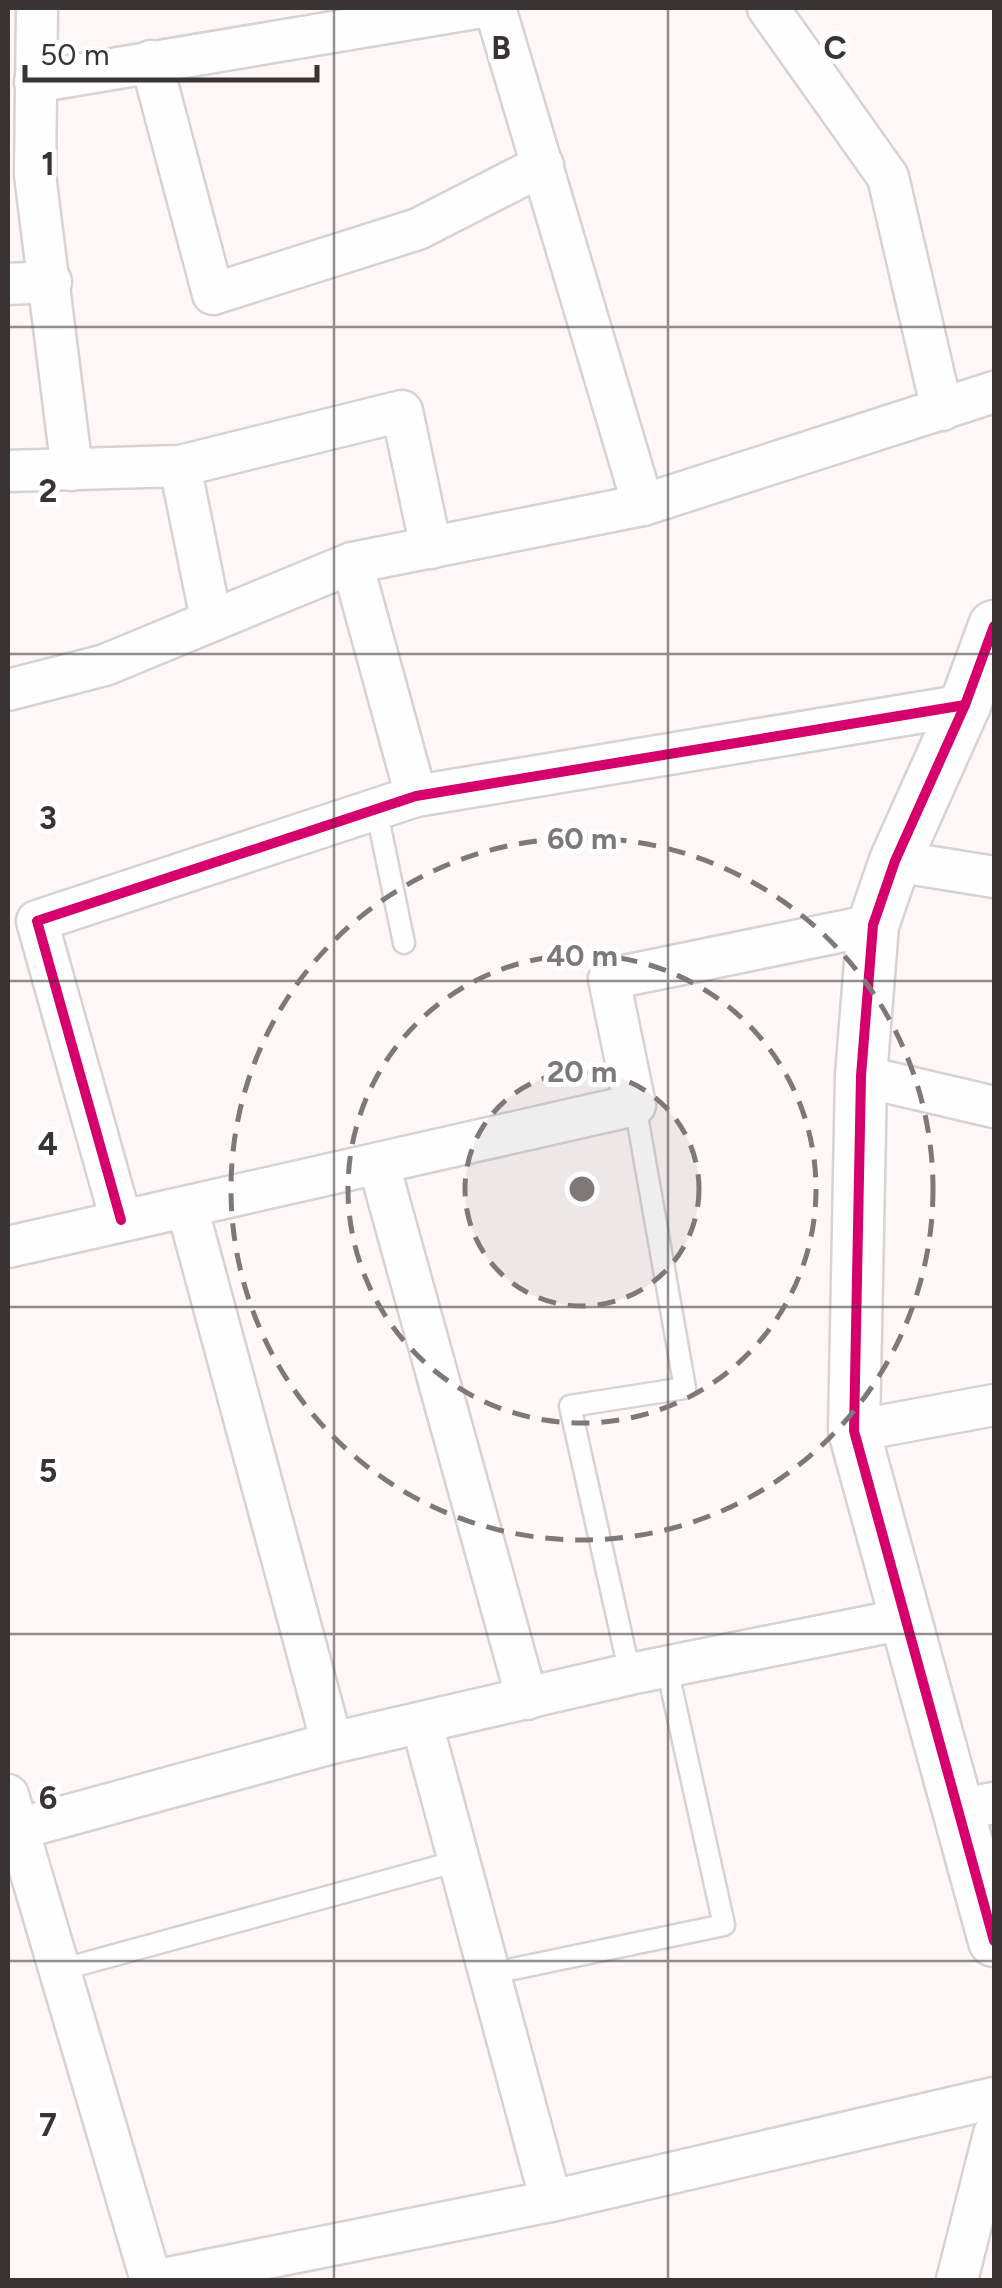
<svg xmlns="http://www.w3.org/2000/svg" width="1002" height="2288" font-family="Figtree,sans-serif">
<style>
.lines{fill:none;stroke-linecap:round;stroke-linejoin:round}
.service-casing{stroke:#d8d2d3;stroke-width:25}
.minor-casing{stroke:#d8d2d3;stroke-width:45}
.tertiary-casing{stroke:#d8d2d3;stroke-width:55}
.service{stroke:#fffefe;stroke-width:20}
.minor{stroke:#fffefe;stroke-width:40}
.tertiary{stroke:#fffefe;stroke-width:50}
.cycleway-casing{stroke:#fff;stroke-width:16}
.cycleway{stroke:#d6006c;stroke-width:10}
.grid{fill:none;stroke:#393333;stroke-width:2.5;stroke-opacity:0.55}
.ring{fill:none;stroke:#7e7878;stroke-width:5;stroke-dasharray:18 12}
.grid-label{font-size:32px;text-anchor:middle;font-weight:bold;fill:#393333;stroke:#fff;stroke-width:10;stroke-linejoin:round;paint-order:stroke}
.centre{fill:#7e7878;stroke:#fff;stroke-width:5}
.ring-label{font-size:30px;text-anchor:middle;font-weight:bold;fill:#7e7878;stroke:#fff;stroke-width:10;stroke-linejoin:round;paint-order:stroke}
</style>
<rect width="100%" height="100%" fill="#fdf7f7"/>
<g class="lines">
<!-- service casing -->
<g class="service-casing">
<g id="service">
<path d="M376,808L404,943"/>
<path d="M630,1674L570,1406L685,1388L635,1105"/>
<path d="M60,1970L458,1861"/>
<path d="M489,1974L724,1925L667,1668"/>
</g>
</g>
<!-- minor casing -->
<g class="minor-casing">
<g id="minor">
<path d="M37,8L35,175L72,470"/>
<path d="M495,8L643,505"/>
<path d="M768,8L888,177L942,410"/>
<path d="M151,61L213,294L418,229L543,165"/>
<path d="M35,82L476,8"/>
<path d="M8,284L51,282"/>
<path d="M180,466L211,619"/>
<path d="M8,471L180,466L402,411L431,548"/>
<path d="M352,563L416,796"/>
<path d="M8,690L105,665L352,563L643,505L994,392"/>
<path d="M895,861L994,877"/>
<path d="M861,1076L994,1107"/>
<path d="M379,1165L527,1699"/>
<path d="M187,1207L332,1743"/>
<path d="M121,1220L37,921L416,796L965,705"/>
<path d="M8,1247L635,1105L609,979L873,925"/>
<path d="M854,1431L994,1405"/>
<path d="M422,1724L551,2201"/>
<path d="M8,1795L151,2280"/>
<path d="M961,1809L994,1803"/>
<path d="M18,1829L332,1743L630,1674L905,1619"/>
<path d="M158,2280L551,2201L994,2098"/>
<path d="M957,2280L994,2134"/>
</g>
</g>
<!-- tertiary casing -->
<g class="tertiary-casing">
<path id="tertiary" d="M994,626L965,705L895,861L873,925L861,1076L854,1431L994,1941"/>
</g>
<!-- service -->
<use href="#service" class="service"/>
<!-- minor -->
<use href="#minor" class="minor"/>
<!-- tertiary -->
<use href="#tertiary" class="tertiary"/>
<!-- cycleway casing -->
<g class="cycleway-casing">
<g id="cycleway">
<path d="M994,626L965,705L895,861L873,925L861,1076L854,1431L994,1941"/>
<path d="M121,1220L37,921L416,796L965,705"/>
</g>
</g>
<!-- cycleway -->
<use href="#cycleway" class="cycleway"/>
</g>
<!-- grid -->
<path class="grid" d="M334,8V2280M668,8V2280M8,327H994M8,654H994M8,981H994M8,1307H994M8,1634H994M8,1961H994"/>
<!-- distance rings -->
<circle cx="582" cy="1189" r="117" fill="#7e7878" fill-opacity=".12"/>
<g class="ring">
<circle cx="582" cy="1189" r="117"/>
<circle cx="582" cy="1189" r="234"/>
<circle cx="582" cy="1189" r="351"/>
</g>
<g class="grid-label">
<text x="501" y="59">B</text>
<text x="835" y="59">C</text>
<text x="48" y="175">1</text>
<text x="48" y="502">2</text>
<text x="48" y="829">3</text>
<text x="48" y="1155">4</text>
<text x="48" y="1482">5</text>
<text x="48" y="1809">6</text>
<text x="48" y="2136">7</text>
</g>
<circle cx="582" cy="1189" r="15" class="centre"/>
<g class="ring-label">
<text x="582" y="849">60 m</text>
<text x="582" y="966">40 m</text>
<text x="582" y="1082">20 m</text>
</g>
<!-- border -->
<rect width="1002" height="2288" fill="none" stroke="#393333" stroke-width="20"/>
<!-- scale -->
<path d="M25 65v15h292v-15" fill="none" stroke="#393333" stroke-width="5"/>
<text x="40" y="65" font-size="30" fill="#393333" stroke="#ffffff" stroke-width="8" paint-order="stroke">50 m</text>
</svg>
